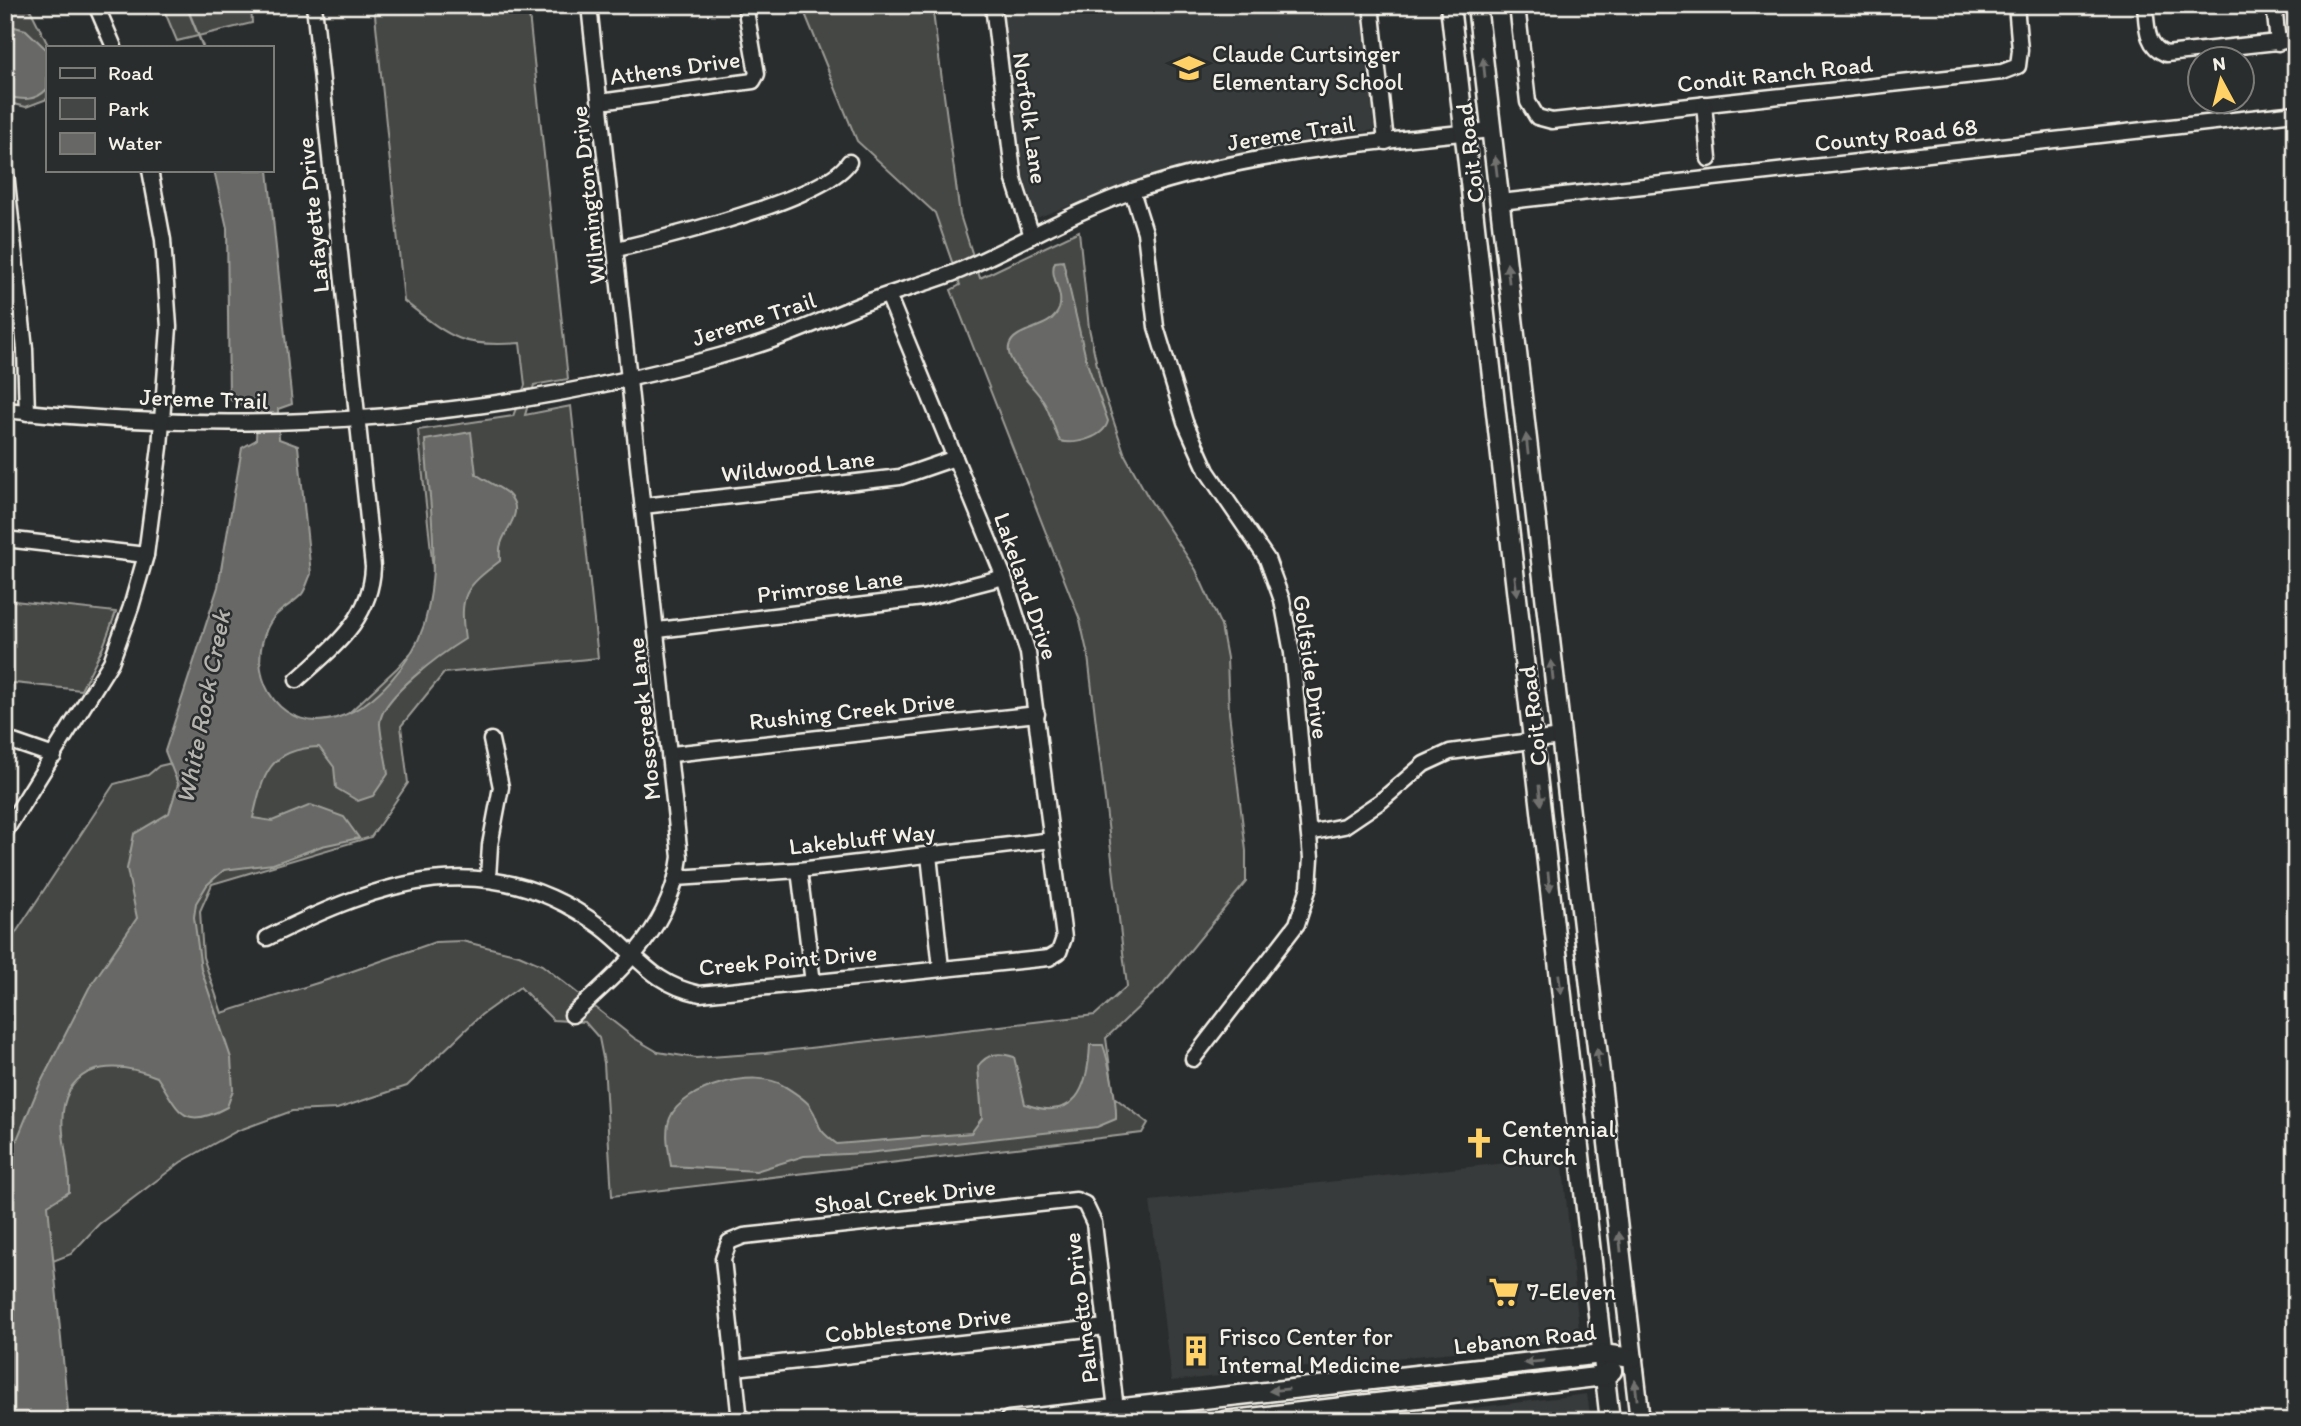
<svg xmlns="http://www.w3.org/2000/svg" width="2301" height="1426" font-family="Itim,sans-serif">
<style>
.built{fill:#373a3a}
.green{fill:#444645;stroke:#9c9c96;stroke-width:2}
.water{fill:#676866;stroke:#9f9f9a;stroke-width:2}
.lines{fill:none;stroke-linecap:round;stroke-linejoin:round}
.stream{stroke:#9f9f9a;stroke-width:2.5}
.minor-casing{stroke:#f4f1e8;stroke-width:19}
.major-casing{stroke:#f4f1e8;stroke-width:23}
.minor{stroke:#2a2d2e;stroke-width:14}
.major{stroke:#2a2d2e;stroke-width:18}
.oneway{fill:#71726f}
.labels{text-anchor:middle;stroke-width:5;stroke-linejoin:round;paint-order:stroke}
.poi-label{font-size:24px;fill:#f4f1e8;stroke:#2a2d2e;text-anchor:start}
.street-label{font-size:24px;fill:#f4f1e8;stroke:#2a2d2e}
.water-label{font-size:26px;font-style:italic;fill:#b5b3ae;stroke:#2a2d2e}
</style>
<rect width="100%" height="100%" fill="#2a2d2e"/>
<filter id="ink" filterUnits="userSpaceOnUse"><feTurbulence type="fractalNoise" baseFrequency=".0143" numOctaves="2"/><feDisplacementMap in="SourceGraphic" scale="14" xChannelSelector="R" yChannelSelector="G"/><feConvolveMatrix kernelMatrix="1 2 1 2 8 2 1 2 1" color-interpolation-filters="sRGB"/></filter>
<g filter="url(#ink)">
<!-- built -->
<g class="built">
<path d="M1002,5H1363L1374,130L1273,146L1167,170L1036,218L1024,177Z"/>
<path d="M1562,1157L1580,1339L1171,1381L1150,1201Z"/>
<path d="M1587,1394L1591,1421H1368Z"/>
</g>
<!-- green -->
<g class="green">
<path d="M5,5H28L49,47L47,99L26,107L5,102Z"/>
<path d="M162,5H251L252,23L177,41Z"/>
<path d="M374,5H528L568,379L534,385L525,415L571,406L598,658L444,673L401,726L408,783L371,837L212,884L200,911L203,957L222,1013L330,979L435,942L462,941L519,955L542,965L634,1038L658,1052L696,1058L766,1053L1095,1015L1127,986L1088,656L1080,620L951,290L960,285L935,213L857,141L806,16L805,5H932L960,215L980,278L1079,231L1089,328L1101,384L1125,455L1148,497L1196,570L1221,626L1227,658L1229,713L1246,851V882L1162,985L1106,1038L1114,1097L1148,1123L1142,1133L612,1196L604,1063L599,1038L585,1022L553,1020L520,987L481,1015L407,1086L337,1109L292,1111L237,1131L181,1162L99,1224L71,1254L5,1280V949L114,784L148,775L159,766L336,725L397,668L431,631L435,588L418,430L513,416L525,385L520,343C460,348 450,337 404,301Z"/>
<path d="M5,600L116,612L103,647L81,690L5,682Z"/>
</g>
<!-- water -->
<g class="water">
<path d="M7,25L26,30L47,50V89C35,102 22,100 5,96Z"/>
<path d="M214,170H268L292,404L278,409L279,439L298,446L311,574C308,580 306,589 302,594C289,608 274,610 266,631C245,681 284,736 339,717C376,705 412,662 424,625C442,565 429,501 425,440L471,432L476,474C485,481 501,487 508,494C526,512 505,528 501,544C499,549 500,556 500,561C464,588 459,595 465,639C444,652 379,698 380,724C381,740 386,758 388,774L373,796L358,801L336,788L334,767L319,747C269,749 263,774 253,818L272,821L311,805L344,817L359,838L322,846L273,864L224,870L207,885L196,903L194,917L201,969L231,1058L233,1090L227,1107C181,1132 179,1109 157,1077C122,1063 75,1059 64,1105C58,1133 71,1164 69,1192L48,1205L69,1421H5V1154L16,1142L40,1084L89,988L137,918L127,869L134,834L169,813L178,784L165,751L218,587L242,448L256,440L257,412L229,399L227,228Z"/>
<path d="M1063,261L1087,363L1108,421C1104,438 1075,445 1060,441C1053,428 1051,413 1043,401C1034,383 984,349 1024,332C1037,326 1053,324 1059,309C1065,292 1048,277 1055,262Z"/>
<path d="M1090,1045H1103C1109,1062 1117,1102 1116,1119L1097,1127L867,1153L804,1156L756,1171L671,1166C669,1151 664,1133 670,1118C682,1087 756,1067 784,1086C792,1091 805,1099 810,1106C823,1125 811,1125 837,1144L971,1133L982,1118L978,1066C988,1053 999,1052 1014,1057L1025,1104C1076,1123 1088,1087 1090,1045Z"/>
</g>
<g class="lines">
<!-- stream -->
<path class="stream" d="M186,5L203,47"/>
<!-- minor casing -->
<g class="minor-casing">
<g id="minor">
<path d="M96,5L114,47"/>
<path d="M993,5L1014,180L1032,236"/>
<path d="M1371,5L1386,142"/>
<path d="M1517,5L1528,102L1537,117L1552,121L2002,72L2018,66L2020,50L2016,5"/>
<path d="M2145,5C2147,24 2145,46 2166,54L2296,40"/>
<path d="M2274,5L2278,43"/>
<path d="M600,102L753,81L757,74L745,5"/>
<path d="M1704,104L1709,159"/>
<path d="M5,164L25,349L27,413"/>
<path d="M1132,191L1145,232L1156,327L1185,422L1207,471L1267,559L1282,600L1292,653L1311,858L1309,887L1297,924L1193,1059"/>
<path d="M1500,202L2296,113"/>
<path d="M617,249C664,238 826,199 849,162"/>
<path d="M5,410C260,438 505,420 751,347C793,335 832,315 873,300C902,289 933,282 961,270C1020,244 1074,211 1136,190C1250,152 1372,142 1492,130"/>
<path d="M643,506L900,477L955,458"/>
<path d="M5,539L146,555"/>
<path d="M658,630L923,598L1004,577"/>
<path d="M297,680C333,647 371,620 373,567L314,5"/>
<path d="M5,739L54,756"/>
<path d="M672,754L1037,714"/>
<path d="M5,832L111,662L131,607L146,555L160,447L169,327L163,240L150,170"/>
<path d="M1309,833L1344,826L1381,801L1424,764L1450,752L1560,737"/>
<path d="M929,855L941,968"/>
<path d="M799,870L813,983"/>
<path d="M488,878L490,845L501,787L491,740"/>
<path d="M676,878L799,870L1052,840"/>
<path d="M267,938C380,881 488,843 601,927C638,955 651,984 700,994L1049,958L1059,952L1064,938L1028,653L1004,577L888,295"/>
<path d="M572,1015C622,969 671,928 680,857L589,5"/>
<path d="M735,1368L1106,1327"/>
<path d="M740,1421L723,1259L729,1242L744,1236L1076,1200L1085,1204L1094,1223L1116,1409"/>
</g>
</g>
<!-- major casing -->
<g class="major-casing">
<g id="major">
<path d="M1450,5L1610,1421"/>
<path d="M1477,5L1640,1421"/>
<path d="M1009,1421L1602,1354L1633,1358"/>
<path d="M1225,1421L1604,1376L1612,1371"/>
</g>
</g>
<!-- minor -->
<use href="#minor" class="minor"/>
<!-- major -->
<use href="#major" class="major"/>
</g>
<!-- one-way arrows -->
<defs><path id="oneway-solid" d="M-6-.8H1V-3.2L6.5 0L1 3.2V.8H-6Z" transform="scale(1.75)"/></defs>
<g class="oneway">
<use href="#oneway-solid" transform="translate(1484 68) rotate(-96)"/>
<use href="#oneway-solid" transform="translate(1496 166) rotate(-97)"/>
<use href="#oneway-solid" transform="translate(1508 273) rotate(-96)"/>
<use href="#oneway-solid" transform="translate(1527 444) rotate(-96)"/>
<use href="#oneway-solid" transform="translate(1516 586) rotate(83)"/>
<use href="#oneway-solid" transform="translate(1552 670) rotate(-96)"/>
<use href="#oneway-solid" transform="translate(1540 795) rotate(84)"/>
<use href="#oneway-solid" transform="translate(1549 882) rotate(84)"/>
<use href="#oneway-solid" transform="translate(1560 984) rotate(83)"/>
<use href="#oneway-solid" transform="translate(1598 1058) rotate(-97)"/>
<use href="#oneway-solid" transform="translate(1620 1242) rotate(-96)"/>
<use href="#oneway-solid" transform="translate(1534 1362) rotate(174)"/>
<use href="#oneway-solid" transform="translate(1279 1390) rotate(174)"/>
<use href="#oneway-solid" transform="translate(1636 1390) rotate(-96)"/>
</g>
</g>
<!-- icons -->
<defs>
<g id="school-bare" transform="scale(2.415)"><path d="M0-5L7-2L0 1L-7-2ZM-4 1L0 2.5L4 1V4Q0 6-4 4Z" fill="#ffd166" stroke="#2a2d2e" stroke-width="2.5" paint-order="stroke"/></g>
<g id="church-bare" transform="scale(2.415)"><path d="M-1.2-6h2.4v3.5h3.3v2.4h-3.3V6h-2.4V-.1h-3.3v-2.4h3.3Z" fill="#ffd166" stroke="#2a2d2e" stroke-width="2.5" paint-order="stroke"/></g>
<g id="supermarket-bare" transform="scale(2.415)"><path d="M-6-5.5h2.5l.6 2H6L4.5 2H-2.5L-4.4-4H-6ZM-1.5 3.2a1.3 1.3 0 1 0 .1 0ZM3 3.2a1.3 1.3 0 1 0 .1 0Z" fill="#ffd166" stroke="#2a2d2e" stroke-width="2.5" paint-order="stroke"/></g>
<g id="building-bare" transform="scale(2.415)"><path d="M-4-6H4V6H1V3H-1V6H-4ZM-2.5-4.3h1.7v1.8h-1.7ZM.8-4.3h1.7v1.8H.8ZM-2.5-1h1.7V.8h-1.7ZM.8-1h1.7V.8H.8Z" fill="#ffd166" stroke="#2a2d2e" stroke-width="2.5" paint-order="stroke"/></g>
</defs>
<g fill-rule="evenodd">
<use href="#school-bare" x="1189" y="68"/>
<use href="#church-bare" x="1479" y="1143"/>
<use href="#supermarket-bare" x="1504" y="1292"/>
<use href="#building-bare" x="1196" y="1351"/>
</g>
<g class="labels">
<!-- poi labels -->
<g class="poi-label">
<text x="1212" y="62">Claude Curtsinger<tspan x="1212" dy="28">Elementary School</tspan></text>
<text x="1502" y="1137">Centennial<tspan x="1502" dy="28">Church</tspan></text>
<text x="1527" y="1300">7-Eleven</text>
<text x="1219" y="1345">Frisco Center for<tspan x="1219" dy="28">Internal Medicine</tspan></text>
</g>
<!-- street labels -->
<g class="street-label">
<text transform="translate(675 68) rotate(-8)" y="8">Athens Drive</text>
<text transform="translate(1775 74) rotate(-6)" y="8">Condit Ranch Road</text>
<text transform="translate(1030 118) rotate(82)" y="8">Norfolk Lane</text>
<text transform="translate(1291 133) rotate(-9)" y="8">Jereme Trail</text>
<text transform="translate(1896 135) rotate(-6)" y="8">County Road 68</text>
<text transform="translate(1470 153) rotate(-97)" y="8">Coit Road</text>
<text transform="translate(588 195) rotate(-96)" y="8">Wilmington Drive</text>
<text transform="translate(313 215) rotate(-96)" y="8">Lafayette Drive</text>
<text transform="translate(754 319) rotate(-18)" y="8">Jereme Trail</text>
<text transform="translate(204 399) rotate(2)" y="8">Jereme Trail</text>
<text transform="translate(798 466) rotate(-6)" y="8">Wildwood Lane</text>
<text transform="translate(830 586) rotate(-7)" y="8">Primrose Lane</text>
<text transform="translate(1026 586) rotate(71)" y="8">Lakeland Drive</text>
<text transform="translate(1311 667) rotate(82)" y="8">Golfside Drive</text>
<text transform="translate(852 711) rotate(-6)" y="8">Rushing Creek Drive</text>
<text transform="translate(1533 716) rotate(-97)" y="8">Coit Road</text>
<text transform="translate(644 719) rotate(-96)" y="8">Mosscreek Lane</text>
<text transform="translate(862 839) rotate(-6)" y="8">Lakebluff Way</text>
<text transform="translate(788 960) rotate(-5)" y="8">Creek Point Drive</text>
<text transform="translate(905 1196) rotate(-6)" y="8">Shoal Creek Drive</text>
<text transform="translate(1081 1308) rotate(-97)" y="8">Palmetto Drive</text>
<text transform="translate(918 1325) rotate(-6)" y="8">Cobblestone Drive</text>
<text transform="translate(1525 1339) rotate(-6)" y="8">Lebanon Road</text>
</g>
<!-- water labels -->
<g class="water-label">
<text transform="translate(203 707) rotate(-79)" y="9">White Rock Creek</text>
</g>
</g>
<!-- margin -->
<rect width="2301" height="1426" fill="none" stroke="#2a2d2e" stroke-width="28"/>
<rect x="14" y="14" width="2273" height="1398" fill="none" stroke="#f4f1e8" stroke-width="2.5" filter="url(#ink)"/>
<!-- legend -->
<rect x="46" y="46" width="228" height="126" fill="#2a2d2e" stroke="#7b7b78" stroke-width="2"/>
<rect x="60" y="68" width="35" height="10" fill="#2a2d2e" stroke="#7b7b78" stroke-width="2"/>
<text x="108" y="80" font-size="21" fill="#f4f1e8">Road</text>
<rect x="60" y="98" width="35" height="21" fill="#444645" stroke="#7b7b78" stroke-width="2"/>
<text x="108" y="116" font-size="21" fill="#f4f1e8">Park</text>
<rect x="60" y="133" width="35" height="21" fill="#676866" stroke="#7b7b78" stroke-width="2"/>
<text x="108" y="150" font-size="21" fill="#f4f1e8">Water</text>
<!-- north arrow -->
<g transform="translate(2221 80) rotate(353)"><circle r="33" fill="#2a2d2e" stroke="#7b7b78" stroke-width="2"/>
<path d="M0-5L12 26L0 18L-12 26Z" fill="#ffd166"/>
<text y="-10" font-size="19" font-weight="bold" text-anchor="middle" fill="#f4f1e8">N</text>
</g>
</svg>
